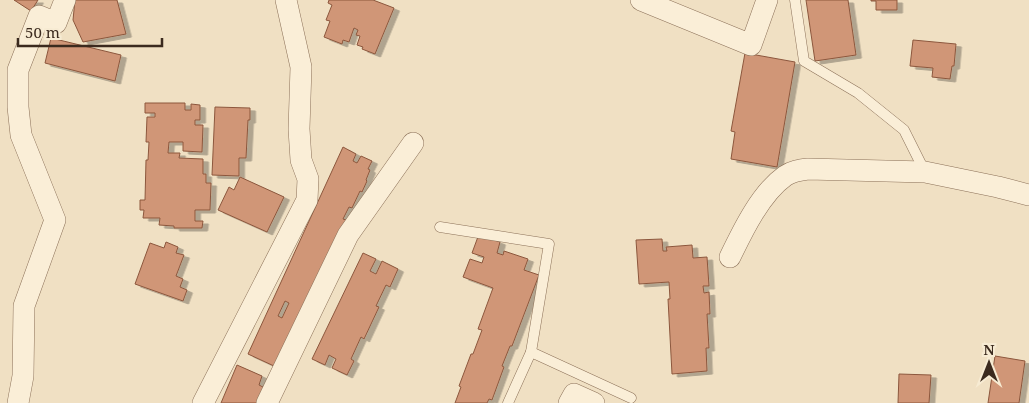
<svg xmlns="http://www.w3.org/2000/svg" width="1029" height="403" font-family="'Noto Serif',serif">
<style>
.building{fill:#d09677;stroke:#8c573d;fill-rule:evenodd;filter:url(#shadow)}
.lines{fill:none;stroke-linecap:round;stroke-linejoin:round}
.lane-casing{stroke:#8c7159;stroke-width:11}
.street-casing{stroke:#8c7159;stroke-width:22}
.lane{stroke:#faeed7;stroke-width:10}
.street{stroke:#faeed7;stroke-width:21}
</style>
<defs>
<filter id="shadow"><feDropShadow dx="5.5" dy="3" stdDeviation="0" flood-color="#0004"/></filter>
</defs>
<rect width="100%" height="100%" fill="#f0e0c3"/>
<!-- building -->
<g class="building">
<path d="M14,0H38L31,11Z"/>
<path d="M75,0H117L126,34L83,42L73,20Z"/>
<path d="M329,0H373L394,8L375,54L362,49L363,47L357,45L360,36L356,35L358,30L354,28L349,42L343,40L342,44L324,37L330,21L326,20L332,5L328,3Z"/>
<path d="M806,0H848L856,55L815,61Z"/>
<path d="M871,0H897V10H876V1H871Z"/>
<path d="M51,38L121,55L115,81L45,63Z"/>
<path d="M913,40L956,44L954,66H952L950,79L932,77L933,68L910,66Z"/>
<path d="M745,53L795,62L777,167L731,159L735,132L731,131Z"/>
<path d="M145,103H185V110H191V104L200,105V120H195V125H203L202,152L183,151V142H169L168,153H180L179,158L203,159V174H206V183H211L210,210H195V221H203L202,228H174V226L159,225L160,218H143L144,210H140V200H145L146,160H148L149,142H146L147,117H155V113H145Z"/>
<path d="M215,107L250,108V120H248L246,158H239V176L212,175Z"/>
<path d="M343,147L356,154L353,161L357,163L361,156L372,161L368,169L370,170L366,180L367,181L362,192L360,191L352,208L349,207L343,219L346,220L274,366L248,354ZM285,301L289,303L282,318L278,316Z"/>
<path d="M240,177L284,197L267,232L218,210L229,187L234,190Z"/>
<path d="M479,234L500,242L497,253L503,255L504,251L528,259L524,270L539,275L512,346H510L502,366L504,367L492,400L489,399L487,403H455L461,387L459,386L471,354H473L482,330L478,329L493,288L463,277L470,259L482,263L484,257L472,253Z"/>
<path d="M662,239L663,251H667L666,247L692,245L693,258L707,257L709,286H703L704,293L709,292L710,314H707L709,348H706L707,371L672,374L668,299H670L669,282L639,284L636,240Z"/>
<path d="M166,242L178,247L176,253L184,255L176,276L183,279L180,287L187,290L183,301L135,284L150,243L164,248Z"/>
<path d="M363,253L376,259L370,271L376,274L382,261L398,269L390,287L386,285L376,306L379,307L364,339L361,337L351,359L354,361L347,375L332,368L336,359L329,355L325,365L312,359Z"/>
<path d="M995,356L1025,361L1019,403H988Z"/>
<path d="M237,365L262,376L259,385L265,388L259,403H221Z"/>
<path d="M899,374L931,375L929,403H898Z"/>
</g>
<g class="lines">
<!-- lane casing -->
<g class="lane-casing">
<g id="lane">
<path d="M795,0L804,61L858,93L904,130L925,172"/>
<path d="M440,227L549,244L531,352"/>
<path d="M508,403L531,352L631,398"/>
</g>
</g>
<!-- street casing -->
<g class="street-casing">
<g id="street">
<path d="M641,0L751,45L767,0"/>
<path d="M730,257C743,230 761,193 785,176C792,171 800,170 808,169L925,172L998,187L1029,195"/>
<path d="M18,403L23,376L24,306L55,220L21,135L18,107V70L39,16L56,23L65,0"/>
<path d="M203,403L307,200L308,179L301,160L299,129L301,67L286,0"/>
<path d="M267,403L348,235L413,143"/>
<path d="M569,403L574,394L594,403"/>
</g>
</g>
<!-- lane -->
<use href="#lane" class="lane"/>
<!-- street -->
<use href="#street" class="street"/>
</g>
<!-- north arrow -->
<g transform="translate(989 363)" stroke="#f7ebd3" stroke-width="4" paint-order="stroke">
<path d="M0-4L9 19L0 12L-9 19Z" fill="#3b2a1e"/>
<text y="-8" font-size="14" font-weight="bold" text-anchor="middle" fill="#3b2a1e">N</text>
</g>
<!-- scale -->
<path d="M18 38v8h144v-8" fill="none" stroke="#3b2a1e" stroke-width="2.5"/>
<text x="25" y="38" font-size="15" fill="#3b2a1e" stroke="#f7ebd3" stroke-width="4" paint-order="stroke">50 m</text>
</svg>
